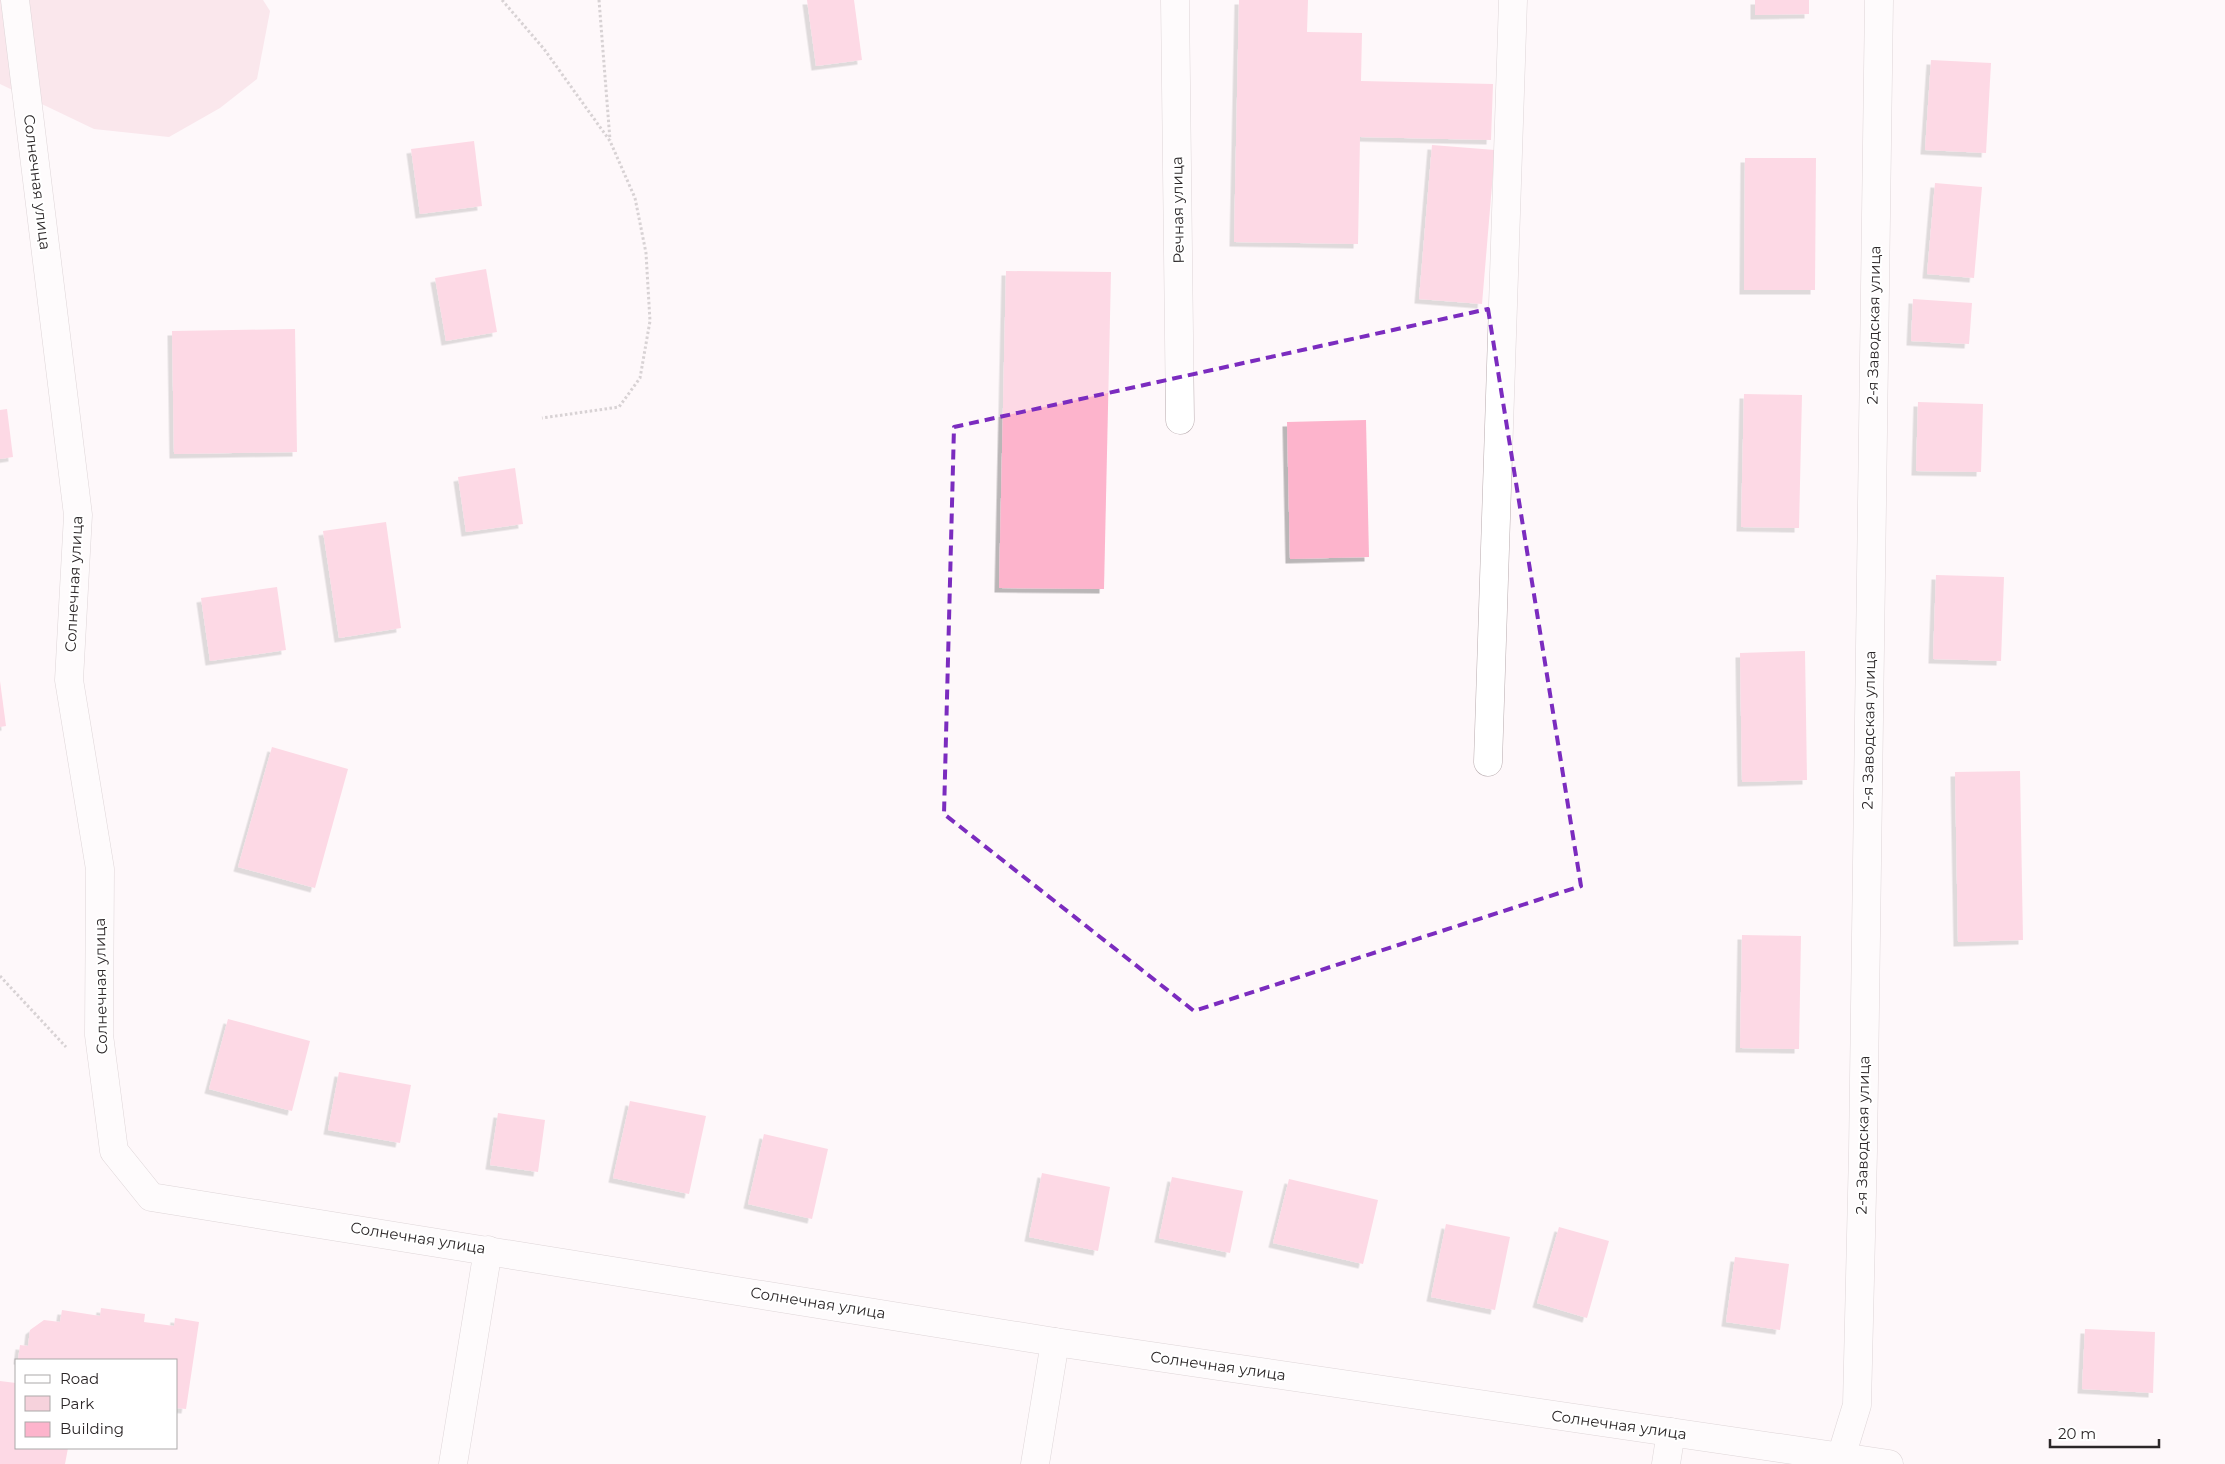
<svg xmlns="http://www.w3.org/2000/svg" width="2225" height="1464" font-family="Montserrat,sans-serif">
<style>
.green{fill:#f6d2dc}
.building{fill:#fdb4cc;filter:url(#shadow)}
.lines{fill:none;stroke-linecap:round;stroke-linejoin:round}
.minor-casing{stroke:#b9acaf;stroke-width:29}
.path{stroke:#aba5a7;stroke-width:3;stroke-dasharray:2.5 2.5;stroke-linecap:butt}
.minor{stroke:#fff;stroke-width:28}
.marked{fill:none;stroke:#7b2cbf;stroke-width:4;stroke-dasharray:10 6;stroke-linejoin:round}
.labels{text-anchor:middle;stroke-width:4;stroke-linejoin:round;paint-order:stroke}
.street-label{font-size:15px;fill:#2c2728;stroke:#fff}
</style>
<defs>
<filter id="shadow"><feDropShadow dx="-4.5" dy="4.5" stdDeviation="0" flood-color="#0004"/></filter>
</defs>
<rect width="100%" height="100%" fill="#fef8fa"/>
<!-- green -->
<path class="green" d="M0,0H263L270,11L257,79L220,108L169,137L94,129L0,84Z"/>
<!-- building -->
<g class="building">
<path d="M807,0H854L862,60L816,66Z"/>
<path d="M1239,0H1308L1307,32L1362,33L1361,81L1493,84L1491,140L1360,137L1358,244L1234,242Z"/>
<path d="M1755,0H1809V14L1755,15Z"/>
<path d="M1931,60L1991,63L1986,153L1925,150Z"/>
<path d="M474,141L482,206L420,214L411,149Z"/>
<path d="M1432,145L1495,150L1482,304L1419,299Z"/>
<path d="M1745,158H1816L1815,290H1744Z"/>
<path d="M1935,183L1982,187L1974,278L1927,274Z"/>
<path d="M486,269L497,332L446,341L435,278Z"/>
<path d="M1006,271L1111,272L1104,589L999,588Z"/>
<path d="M1913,299L1972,303L1969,344L1911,341Z"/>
<path d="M295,329L297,452L174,454L172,331Z"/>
<path d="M1744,394L1802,395L1799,528L1741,527Z"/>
<path d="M1918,402L1983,404L1981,472L1916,471Z"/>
<path d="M7,409L13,457L0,459V410Z"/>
<path d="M1366,420L1369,557L1290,559L1287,422Z"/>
<path d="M515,468L523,524L466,532L458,477Z"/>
<path d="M386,522L401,628L339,638L323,531Z"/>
<path d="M1936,575L2004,577L2001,661L1933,659Z"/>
<path d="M277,587L286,650L210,661L201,598Z"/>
<path d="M1805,651L1807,780L1742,782L1740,653Z"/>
<path d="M0,681L6,726L0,727Z"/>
<path d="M272,747L348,769L315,888L238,867Z"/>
<path d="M2020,771L2023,940L1958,942L1955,772Z"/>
<path d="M1742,935L1801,936L1799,1049L1740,1048Z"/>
<path d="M228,1019L310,1041L292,1111L209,1089Z"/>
<path d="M339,1072L411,1085L400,1143L328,1130Z"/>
<path d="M630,1101L706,1116L689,1194L613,1178Z"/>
<path d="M498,1113L545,1120L538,1172L490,1165Z"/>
<path d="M764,1134L828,1149L812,1219L748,1204Z"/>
<path d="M1042,1173L1110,1187L1098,1251L1029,1237Z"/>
<path d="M1172,1177L1243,1191L1230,1253L1159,1238Z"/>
<path d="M1289,1179L1378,1200L1363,1264L1273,1243Z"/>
<path d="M1446,1224L1510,1237L1495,1310L1431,1297Z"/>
<path d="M1559,1227L1609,1241L1587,1318L1537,1303Z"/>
<path d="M1735,1257L1789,1264L1780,1330L1726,1322Z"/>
<path d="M101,1308L145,1314L144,1322L174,1326L175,1318L199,1322L186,1409L176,1408V1360H18L20,1345L28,1346L30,1330L44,1320L60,1322L62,1310L100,1316Z"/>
<path d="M2085,1329L2155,1332L2153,1393L2082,1389Z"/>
<path d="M0,1381L16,1383V1448H68L65,1464H0Z"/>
</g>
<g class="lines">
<!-- minor casing -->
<g class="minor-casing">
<g id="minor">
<path d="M15,0L78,515L69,680L100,869L99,1035L114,1151L151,1197L1055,1342L1889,1464"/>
<path d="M1175,0L1180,420"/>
<path d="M1488,762L1513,0"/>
<path d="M1841,1457L1857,1405L1863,1151L1879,0"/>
<path d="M453,1464L488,1250"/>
<path d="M1035,1464L1055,1342"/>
<path d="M1666,1464L1671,1432"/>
</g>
</g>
<!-- path -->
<g class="path">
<path d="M502,0L544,49L610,141L635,198L646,253L650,321L640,378L619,407L542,418"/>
<path d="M599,0L610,140"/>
<path d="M0,976L66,1047"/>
</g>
<!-- minor -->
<use href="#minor" class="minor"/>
</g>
<!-- marked area -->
<path d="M0 0H2225V1464H0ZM1488,309L1581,886L1194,1011L944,814L954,427Z" fill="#fef8fa" fill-opacity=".55" fill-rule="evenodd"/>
<path class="marked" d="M1488,309L1581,886L1194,1011L944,814L954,427Z"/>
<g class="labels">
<!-- street labels -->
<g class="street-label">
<text transform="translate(37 182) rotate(83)" y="5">Солнечная улица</text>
<text transform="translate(1178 210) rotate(-91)" y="5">Речная улица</text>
<text transform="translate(1874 325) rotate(-89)" y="5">2-я Заводская улица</text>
<text transform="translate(74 584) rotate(-87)" y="5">Солнечная улица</text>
<text transform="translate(1869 730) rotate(-89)" y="5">2-я Заводская улица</text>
<text transform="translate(101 986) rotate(-91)" y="5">Солнечная улица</text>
<text transform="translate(1863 1135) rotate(-89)" y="5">2-я Заводская улица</text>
<text transform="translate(418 1238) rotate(9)" y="5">Солнечная улица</text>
<text transform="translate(818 1303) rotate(9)" y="5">Солнечная улица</text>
<text transform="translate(1218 1366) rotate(8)" y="5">Солнечная улица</text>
<text transform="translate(1619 1425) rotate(8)" y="5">Солнечная улица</text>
</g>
</g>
<!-- legend -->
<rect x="15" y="1359" width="162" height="90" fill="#ffffff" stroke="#aba9a9"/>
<rect x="25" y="1375" width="25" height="8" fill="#ffffff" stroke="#aba9a9"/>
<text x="60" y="1384" font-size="15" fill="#2c2728">Road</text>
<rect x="25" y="1396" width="25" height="15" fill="#f6d2dc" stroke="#aba9a9"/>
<text x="60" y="1409" font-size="15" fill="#2c2728">Park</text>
<rect x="25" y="1422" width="25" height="15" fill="#fdb4cc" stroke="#aba9a9"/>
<text x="60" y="1434" font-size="15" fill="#2c2728">Building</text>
<!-- scale -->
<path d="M2050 1439v8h109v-8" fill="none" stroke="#2c2728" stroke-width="2.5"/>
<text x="2058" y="1439" font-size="15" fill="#2c2728" stroke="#ffffff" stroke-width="4" paint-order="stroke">20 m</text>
</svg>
